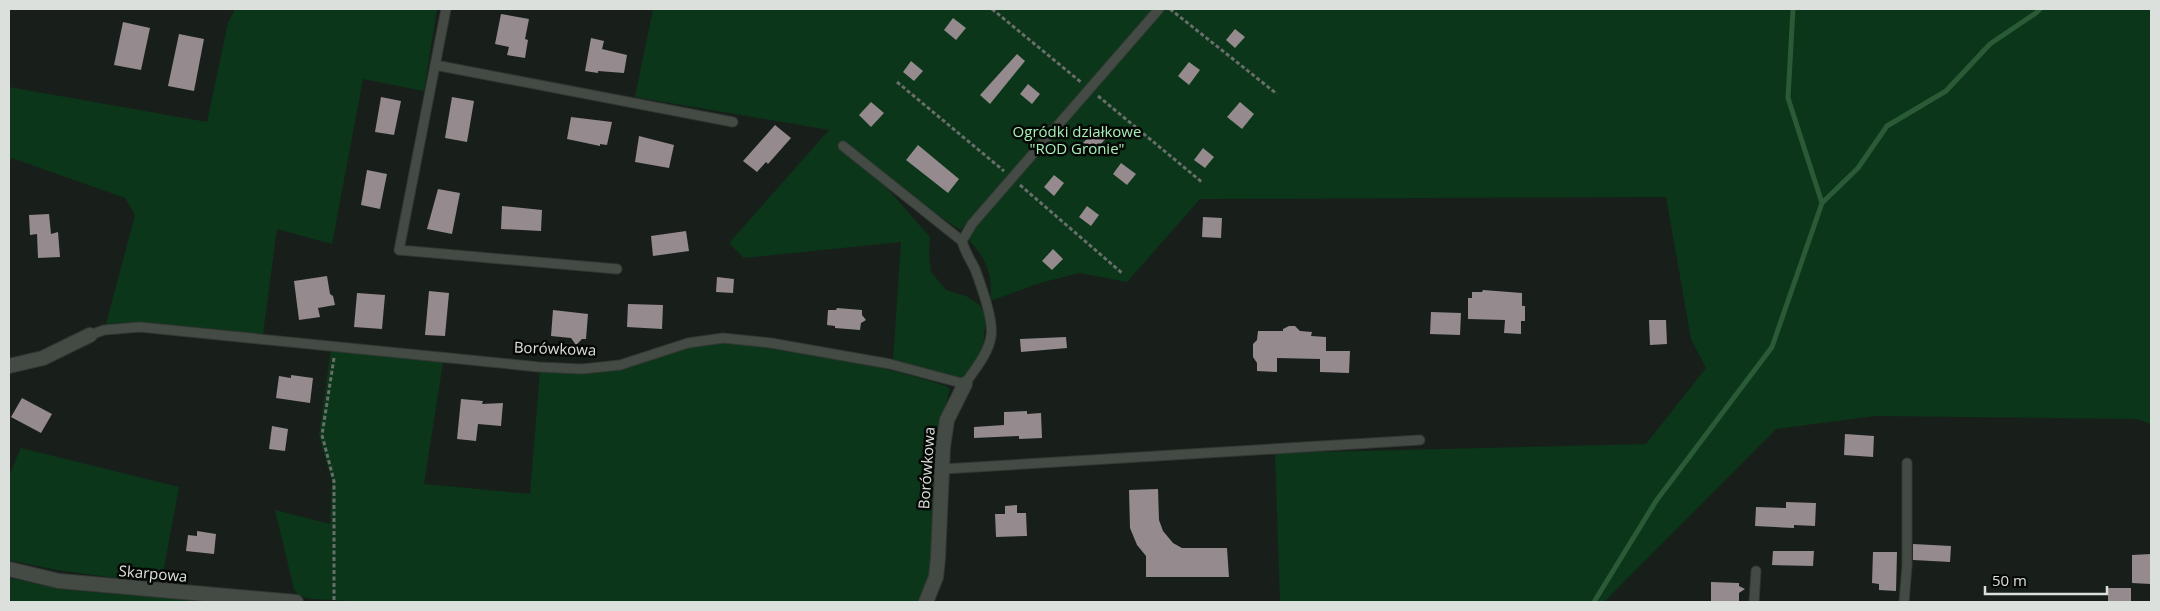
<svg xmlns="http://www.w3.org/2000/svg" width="2160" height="611" font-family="'Open Sans',sans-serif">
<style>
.green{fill:#0b3619}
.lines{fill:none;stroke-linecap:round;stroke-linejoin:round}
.stream{stroke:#2b5a37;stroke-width:5}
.building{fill:#958a8d}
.service-casing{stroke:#343835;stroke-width:11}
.minor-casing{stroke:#343835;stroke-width:16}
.path{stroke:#686e6a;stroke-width:3;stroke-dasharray:4 2.5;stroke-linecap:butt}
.service{stroke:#444b45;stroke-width:9}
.minor{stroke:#444b45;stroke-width:14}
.labels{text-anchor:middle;stroke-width:5;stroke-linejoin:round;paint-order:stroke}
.park-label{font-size:15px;fill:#a6efb6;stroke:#060806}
.street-label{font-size:15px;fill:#dce0dd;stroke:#060806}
</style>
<rect width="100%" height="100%" fill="#181f1a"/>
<!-- green -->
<g class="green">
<path d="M235,9H437L424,91L363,79L332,244L277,229L263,334L141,322L106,324L135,215L125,198L12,158L9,162V87L207,122L228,23Z"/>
<path d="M653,9H2151V424L2137,419L1875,416L1776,429L1604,602H1280L1275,453L1646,444L1706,368L1691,339L1666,197L1200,199L1127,282L1079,273L1040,283L990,301C994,274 985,256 966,237L969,222L960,230L891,182L886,187L930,237L929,255L931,272L946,290L966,296L980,305L986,316L983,348L963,378L893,360L901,242L744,258L729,243L829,130L635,97Z"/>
<path d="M723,343C799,349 873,363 946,386L950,390C936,432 937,477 934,520C933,546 935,581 918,602H370L312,599L299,596L294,589L275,510L330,524L332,482L319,435L331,349L443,362L424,484L530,494L540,371L583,372L690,346Z"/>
<path d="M21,448L179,487L161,584L57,570L9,560V476Z"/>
<path d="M9,578L68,590L214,602H9Z"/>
</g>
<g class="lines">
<!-- stream -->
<g class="stream">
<path d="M1793,9L1788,98L1822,203"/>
<path d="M1594,602L1656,501L1772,347L1822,203L1858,168L1887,126L1946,91L1990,44L2036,13L2040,9"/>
</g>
</g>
<!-- building -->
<g class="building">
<path d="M501,14L529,19L525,39L528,40L525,58L507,55L509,47L495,44Z"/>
<path d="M953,18L966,28L956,40L944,30Z"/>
<path d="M123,22L150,28L141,70L114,65Z"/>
<path d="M1235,29L1245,37L1235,48L1226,40Z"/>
<path d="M179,34L204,39L194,91L168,86Z"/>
<path d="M591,38L604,41L602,49L627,55L624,73L598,71V73L585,71Z"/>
<path d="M1017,54L1025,61L990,104L980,95Z"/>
<path d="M911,61L923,71L914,81L903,72Z"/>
<path d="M1189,62L1200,70L1189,85L1178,76Z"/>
<path d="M1028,84L1040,94L1032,104L1020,94Z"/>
<path d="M381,97L401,101L394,135L375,132Z"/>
<path d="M452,97L474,101L467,142L445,138Z"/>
<path d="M871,102L884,113L871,127L859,115Z"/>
<path d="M1240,102L1254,114L1242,129L1227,117Z"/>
<path d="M571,117L612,122L607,145L600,144V146L567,139Z"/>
<path d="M775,125L791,138L768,164L766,162L757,172L743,161Z"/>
<path d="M1097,128L1107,137L1094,152L1083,143Z"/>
<path d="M639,136L674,145L669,168L635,162Z"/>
<path d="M918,145L959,179L948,193L906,160Z"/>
<path d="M1203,148L1214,157L1205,168L1194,160Z"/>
<path d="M1121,163L1136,174L1127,185L1113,174Z"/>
<path d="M367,170L387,174L380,209L361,205Z"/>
<path d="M1054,175L1064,183L1054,196L1044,187Z"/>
<path d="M438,189L460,193L452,234L427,229Z"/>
<path d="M502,206L542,210L541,231L501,229Z"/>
<path d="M1087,206L1099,215L1091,226L1079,217Z"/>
<path d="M49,214L51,234L58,232L60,257L38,258L37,234L30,235L29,215Z"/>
<path d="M1203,217L1222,218L1221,238L1202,237Z"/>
<path d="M686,231L689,251L653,256L651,236Z"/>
<path d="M1053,249L1063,259L1052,270L1042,261Z"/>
<path d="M327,276L330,294L333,296L335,305L318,308L320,317L299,320L294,281Z"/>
<path d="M717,277L734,279L733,293L716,292Z"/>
<path d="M1483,290L1522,293V306H1525V321H1521V334L1504,333L1505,320L1468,319V298H1472V292H1482Z"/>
<path d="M429,291L449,293L445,336L425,335Z"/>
<path d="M357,293L385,295L382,329L354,327Z"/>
<path d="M628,304L663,305L662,329L627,327Z"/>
<path d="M837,308L862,310V315L866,320L861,323L860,330L835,328V326L827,325L828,310H836Z"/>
<path d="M553,310L588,314L586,339H582L576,345L571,338L551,336Z"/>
<path d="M1431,312L1461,313L1460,335L1430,334Z"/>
<path d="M1649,320H1666L1667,344L1650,345Z"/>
<path d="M1289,326H1295L1300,331L1312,332L1311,336L1326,337V351H1350L1349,373L1320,372V359L1277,358V372L1257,371V363L1253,357V344L1257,340L1258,331H1283V329Z"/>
<path d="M1066,337L1067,348L1021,352L1020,339Z"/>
<path d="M291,375L313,378L310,403L276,398L279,376L291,378Z"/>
<path d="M22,398L52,414L41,433L11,417Z"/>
<path d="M461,399L483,401L482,404L503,403L501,426L478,424L476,441L457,439Z"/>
<path d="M1027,411V414L1041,413L1042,438L1019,439V436L974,438V427L1004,425V412Z"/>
<path d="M272,426L288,429L285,451L269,449Z"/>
<path d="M1845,434L1874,436L1873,457L1844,455Z"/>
<path d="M1158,489L1159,520L1163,531L1173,543L1182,548H1227L1229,577H1146V556L1137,545L1130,528L1129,490Z"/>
<path d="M1786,502L1816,503L1815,526L1794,525V528L1755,526L1756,507L1786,508Z"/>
<path d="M1017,505V513H1026L1027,536L996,537L995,514H1005V506Z"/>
<path d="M197,531L216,534L214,554L186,551L188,535L197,536Z"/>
<path d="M1913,544L1951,546L1950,562L1913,560Z"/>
<path d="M1773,551H1814L1813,566L1772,565Z"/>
<path d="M1873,552H1897L1896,591L1879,590V584L1872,583Z"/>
<path d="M2151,554V584L2132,583V555Z"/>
<path d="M1711,582L1739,583V586L1745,589L1739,593V602L1711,601Z"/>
<rect x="2108" y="588" width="23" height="14"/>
</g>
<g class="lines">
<!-- service casing -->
<g class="service-casing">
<g id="service">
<path d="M446,9L399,250L617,269"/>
<path d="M435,65L733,122"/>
<path d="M962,241L972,224L1159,9"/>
<path d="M90,335L104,330L140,327L539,367L582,369L620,365L688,343L723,338L771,343L890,364L965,384C974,370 989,353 991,336C994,320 981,285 975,269C970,259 965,252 962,241L843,146"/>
<path d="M943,469L1420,440"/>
<path d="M1754,602L1756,571"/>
<path d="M1904,602L1907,566V463"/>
</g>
</g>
<!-- minor casing -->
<g class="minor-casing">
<g id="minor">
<path d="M9,366L43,358L90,335"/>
<path d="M9,569L59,581L296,602"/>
<path d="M926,602L936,577L938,558L943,447L947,420L965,384"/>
</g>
</g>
<!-- path -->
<g class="path">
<path d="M992,9L1082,83"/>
<path d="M1170,9L1277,94"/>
<path d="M897,82L1004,171"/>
<path d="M1098,96L1203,183"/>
<path d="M1020,185L1122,273"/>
<path d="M334,358L322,435L334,481V602"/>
</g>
<!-- service -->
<use href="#service" class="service"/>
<!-- minor -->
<use href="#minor" class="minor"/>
</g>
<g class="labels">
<!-- park labels -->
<g class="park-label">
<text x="1077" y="137">Ogródki działkowe<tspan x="1077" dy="17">"ROD Gronie"</tspan></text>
</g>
<!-- street labels -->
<g class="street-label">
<text transform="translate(555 349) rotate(2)" y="5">Borówkowa</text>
<text transform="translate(927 468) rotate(-86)" y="5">Borówkowa</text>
<text transform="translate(153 574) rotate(5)" y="5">Skarpowa</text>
</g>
</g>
<!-- border -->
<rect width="2160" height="611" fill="none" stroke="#dce0dd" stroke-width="20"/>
<!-- scale -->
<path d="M1985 586v8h122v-8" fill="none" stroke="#dce0dd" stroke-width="2.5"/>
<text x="1992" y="586" font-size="15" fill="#dce0dd" stroke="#060806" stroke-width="4" paint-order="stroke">50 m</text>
</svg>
